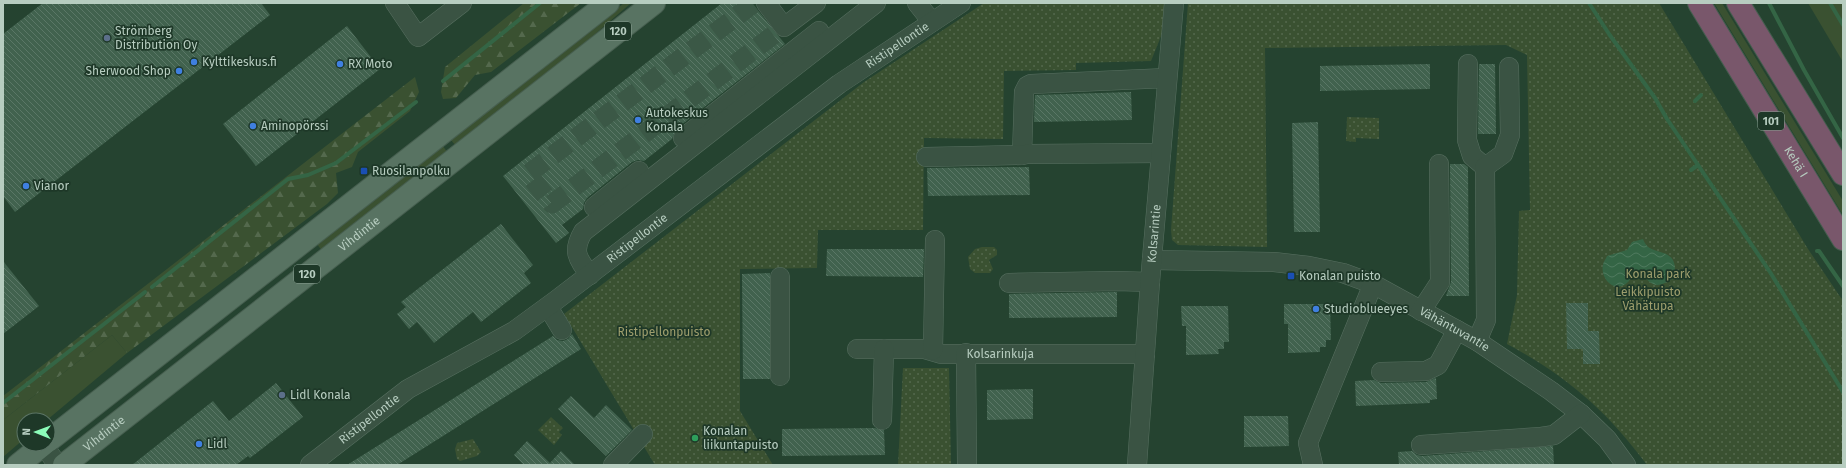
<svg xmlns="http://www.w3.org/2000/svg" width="1846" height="468" font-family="'Fira Sans',sans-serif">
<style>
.grass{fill:#3a5131}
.forest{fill:url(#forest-firs)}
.park{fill:url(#park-dots)}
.water{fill:url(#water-waves)}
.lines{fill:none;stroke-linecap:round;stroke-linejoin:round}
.stream{stroke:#346545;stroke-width:4}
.building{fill:url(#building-back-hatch)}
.minor-tunnel{stroke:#3b5846;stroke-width:19;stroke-dasharray:19 10;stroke-linecap:butt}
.minor-casing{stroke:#587061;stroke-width:20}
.major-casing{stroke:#475f50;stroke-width:24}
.highway-casing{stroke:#445d4e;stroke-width:24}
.minor{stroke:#3a5343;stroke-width:19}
.major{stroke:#587362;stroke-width:22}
.highway{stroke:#79576b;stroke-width:22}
.service-dot{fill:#5c6f8a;stroke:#1e3828;stroke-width:1.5}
.shop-dot{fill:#3f7fe0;stroke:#1e3828;stroke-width:1.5}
.transit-dot{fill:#1a4fb4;stroke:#1e3828;stroke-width:1.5}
.leisure-dot{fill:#2e9e5b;stroke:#1e3828;stroke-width:1.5}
.labels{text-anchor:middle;stroke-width:3.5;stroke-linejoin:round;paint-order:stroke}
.shield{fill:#1e3828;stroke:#89a092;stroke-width:1}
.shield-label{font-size:11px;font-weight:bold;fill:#b7cdc0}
.poi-label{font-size:12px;fill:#b7cdc0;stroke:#1e3828;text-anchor:start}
.street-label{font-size:12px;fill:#b7cdc0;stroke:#1e3828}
.park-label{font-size:12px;fill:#9e9e6d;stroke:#1e3828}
</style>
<defs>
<pattern id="forest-firs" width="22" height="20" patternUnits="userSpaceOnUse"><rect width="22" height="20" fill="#3a5131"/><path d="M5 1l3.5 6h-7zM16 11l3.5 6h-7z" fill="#54694d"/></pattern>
<pattern id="park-dots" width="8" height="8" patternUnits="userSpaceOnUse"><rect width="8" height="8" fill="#3a5131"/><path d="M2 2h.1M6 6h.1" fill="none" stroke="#54694d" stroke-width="1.8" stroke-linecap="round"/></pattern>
<pattern id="water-waves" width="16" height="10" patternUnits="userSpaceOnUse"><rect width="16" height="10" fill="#346545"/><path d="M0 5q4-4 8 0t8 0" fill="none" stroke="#4f7a5e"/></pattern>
<pattern id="building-back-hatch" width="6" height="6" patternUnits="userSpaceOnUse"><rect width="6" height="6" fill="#41624e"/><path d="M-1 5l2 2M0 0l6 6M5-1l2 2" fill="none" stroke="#5a7766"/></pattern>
</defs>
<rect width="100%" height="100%" fill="#254330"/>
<!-- grass -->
<g class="grass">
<path d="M624,3H631L564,61L456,146L450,139Z"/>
<path d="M1714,3H1722L1843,201V215Z"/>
<path d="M1808,3H1843V62Z"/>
<path d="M443,146L447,152L322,251L317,244Z"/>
<path d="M112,335L127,353L47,420H24V439L3,457V420Z"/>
</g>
<!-- forest -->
<g class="forest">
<path d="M524,3H581L491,72L475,75L456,98L443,99L441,92L445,67Z"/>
<path d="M415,77L419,92L410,111L358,152L352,167L336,173L338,193L327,204L127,353L112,335L3,420V396Z"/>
</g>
<!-- park -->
<g class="park">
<path d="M984,3H1168L1166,24L1151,61L1076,63V70L1004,71L1003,139L924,138L923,230H818L817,268L740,269V411L773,465H655L564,314L864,82Z"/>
<path d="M1188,3H1659L1808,249L1843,301V465H1647C1607,411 1567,376 1507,344L1517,295L1519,211L1530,210L1527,55L1506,45L1265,48L1267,247L1178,245L1172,240L1171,230Z"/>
<path d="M1347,117L1379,118V139L1356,138V142L1346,141Z"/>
<path d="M982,247H994L997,250V255L989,260L993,269L990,273H975L970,269L968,257L975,249Z"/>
<path d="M903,368H949L951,465H898Z"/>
<path d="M551,417L563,428L559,432L562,435L554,445L538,430Z"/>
<path d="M473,439L481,452L477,456L460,461L457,459L455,449L457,443Z"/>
</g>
<!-- water -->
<path class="water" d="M1643,239C1649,258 1675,245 1675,270C1675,277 1672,280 1667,282C1648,292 1649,273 1634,273C1631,277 1629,283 1624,285C1612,292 1600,277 1603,265C1603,262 1606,259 1607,256L1627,250L1632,242Z"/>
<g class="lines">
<!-- stream -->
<g class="stream">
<path d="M1589,3L1609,34L1655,98L1667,119L1770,272L1843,392"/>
<path d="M1769,3L1804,70L1843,138"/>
<path d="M1830,3L1843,25"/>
<path d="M443,81L540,3"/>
<path d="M1695,101L1701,95"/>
<path d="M1691,170L1698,165"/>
<path d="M1817,251H1819L1843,286"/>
<path d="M152,287L288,179L308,175L336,163L416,102"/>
<path d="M3,403L145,292"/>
</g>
</g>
<!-- building -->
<g class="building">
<path d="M43,3H261L270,15L15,212L3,196V34Z"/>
<path d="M722,3H752L785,44L676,129L672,139L644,161L638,160L632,162L587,198L584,203L583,209L562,225L569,233L556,243L503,176Z"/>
<path d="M347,26L380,69L256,166L223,124Z"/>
<path d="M1430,64V89L1320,91V66Z"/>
<path d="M1479,64H1495L1496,134H1478Z"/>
<path d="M1131,92L1132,120L1034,122L1035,95Z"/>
<path d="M1318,122L1320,232H1294L1292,123Z"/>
<path d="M1450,164H1464L1468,167L1469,296H1446L1451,282Z"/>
<path d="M1029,167L1030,195L928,196L927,168Z"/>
<path d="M501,224L533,265L524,273L531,283L481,322L473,312L434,343L417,322L409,329L397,314L406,307L401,302Z"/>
<path d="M827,249H924L923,277L826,276Z"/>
<path d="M3,261L39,306L3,334Z"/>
<path d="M770,273V379H743L742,274Z"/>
<path d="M1117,292V317L1009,318V294Z"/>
<path d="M1566,303H1588V331H1599L1600,364H1583V349H1567Z"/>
<path d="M1284,304H1330L1331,340H1326V347H1320V352L1288,353V324H1284Z"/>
<path d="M1181,306H1228L1229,342H1224V349H1218L1219,354L1186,355V326H1182Z"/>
<path d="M572,334L581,349L397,465H347L553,336L557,340L563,341L568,339Z"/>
<path d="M1436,378L1437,399L1430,400V403L1356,406L1355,381L1374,380L1381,383L1426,382Z"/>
<path d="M276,383L303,417L250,458L248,456L236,465H132L213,401L229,421Z"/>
<path d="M1033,389V419L987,420V390Z"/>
<path d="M571,396L594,418L606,405L632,430L606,456L558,409Z"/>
<path d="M1244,416H1288L1289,446L1244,447Z"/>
<path d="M874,428L884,430L885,455L782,456V429Z"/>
<path d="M527,441L550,463L561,451L575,465H524L514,455Z"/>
<path d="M1553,446L1554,465H1399L1398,452L1412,451L1417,455L1422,456Z"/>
</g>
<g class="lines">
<!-- minor-tunnel -->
<path class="minor-tunnel" d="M753,4L528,174L552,204L776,33"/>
<!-- minor casing -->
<g class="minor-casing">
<g id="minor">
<path d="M395,3L418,37L462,3"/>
<path d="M766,3L784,27L816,3"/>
<path d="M917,3L932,22"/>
<path d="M1468,64L1467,140L1472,156L1485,167"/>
<path d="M683,138L819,31"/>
<path d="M1022,155L1024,92L1027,86L1031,84L1167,78"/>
<path d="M926,157L1022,155L1028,154L1161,153"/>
<path d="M594,207L639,171"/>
<path id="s1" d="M1152,260L1274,262L1309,266L1343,273L1373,284L1477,341L1551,391L1581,414L1607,439L1626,465"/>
<path d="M590,275C577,258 572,251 583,232L876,3"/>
<path d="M1009,283L1117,281L1150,282"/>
<path d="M548,307L562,330"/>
<path d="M1421,311L1440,282L1439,164"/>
<path d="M1477,341L1486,320L1485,167L1503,154L1510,135L1509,67"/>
<path id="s2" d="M857,349H924L941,354H1145"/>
<path d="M933,350L935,240"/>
<path d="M966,353L967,465"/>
<path d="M1381,372L1426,371L1438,365L1457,330"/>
<path d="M780,376V277"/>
<path d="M882,420L884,349"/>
<path d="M43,445L58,465"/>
<path d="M1421,445L1541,437L1554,435L1581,414"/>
<path id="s3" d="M310,465L408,389L514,331L555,301L839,84L961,3"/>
<path d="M613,465L643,434"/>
<path id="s4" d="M1137,465L1150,282L1174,3"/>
<path d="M1313,465L1308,443L1373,284"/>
</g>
</g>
<!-- major casing -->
<g class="major-casing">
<g id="major">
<path d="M48,441L608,3"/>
<path d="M18,465L44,444"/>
<path id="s5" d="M64,465L654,3"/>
</g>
</g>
<!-- highway casing -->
<g class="highway-casing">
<g id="highway">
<path id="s6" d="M1699,3L1843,239"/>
<path d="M1738,3L1843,174"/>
</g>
</g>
<!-- minor -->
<use href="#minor" class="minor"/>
<!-- major -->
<use href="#major" class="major"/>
<!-- highway -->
<use href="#highway" class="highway"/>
</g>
<!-- markers -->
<g class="service-dot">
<circle cx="107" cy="38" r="4"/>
<circle cx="282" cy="395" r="4"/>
</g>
<g class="shop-dot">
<circle cx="194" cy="62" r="4"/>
<circle cx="340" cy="64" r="4"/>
<circle cx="179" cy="71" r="4"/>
<circle cx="638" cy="120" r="4"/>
<circle cx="253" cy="126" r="4"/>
<circle cx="26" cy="186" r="4"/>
<circle cx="1316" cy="309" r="4"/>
<circle cx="199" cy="444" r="4"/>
</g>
<g class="transit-dot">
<rect x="360" y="167" width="8" height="8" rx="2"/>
<rect x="1287" y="272" width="8" height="8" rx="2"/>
</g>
<circle class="leisure-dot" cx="695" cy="438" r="4"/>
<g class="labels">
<!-- shield labels -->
<g class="shield">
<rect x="605" y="22" width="26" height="18" rx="3"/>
<rect x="1758" y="112" width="26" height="18" rx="3"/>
<rect x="294" y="265" width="26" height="18" rx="3"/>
</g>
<g class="shield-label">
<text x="618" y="35">120</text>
<text x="1771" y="125">101</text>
<text x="307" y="278">120</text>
</g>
<!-- poi labels -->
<g class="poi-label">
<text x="115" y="35">Strömberg<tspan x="115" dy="14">Distribution Oy</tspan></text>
<text x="202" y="66">Kylttikeskus.fi</text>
<text x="348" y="68">RX Moto</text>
<text x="171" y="75" text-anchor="end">Sherwood Shop</text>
<text x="646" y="117">Autokeskus<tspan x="646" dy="14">Konala</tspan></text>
<text x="261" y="130">Aminopörssi</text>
<text x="372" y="175">Ruosilanpolku</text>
<text x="34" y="190">Vianor</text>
<text x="1299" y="280">Konalan puisto</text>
<text x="1324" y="313">Studioblueeyes</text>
<text x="290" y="399">Lidl Konala</text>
<text x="703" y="435">Konalan<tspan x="703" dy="14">liikuntapuisto</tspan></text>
<text x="207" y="448">Lidl</text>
</g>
<!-- street labels -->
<g class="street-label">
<text dy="4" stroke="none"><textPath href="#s3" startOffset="723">Ristipellontie</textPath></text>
<text dy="4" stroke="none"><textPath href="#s6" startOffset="186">Kehä I</textPath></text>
<text dy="4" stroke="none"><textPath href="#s5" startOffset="375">Vihdintie</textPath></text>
<text dy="4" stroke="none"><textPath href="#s4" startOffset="232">Kolsarintie</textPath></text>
<text dy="4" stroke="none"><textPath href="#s3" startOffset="399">Ristipellontie</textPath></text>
<text dy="4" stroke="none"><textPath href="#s1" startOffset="317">Vähäntuvantie</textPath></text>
<text dy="4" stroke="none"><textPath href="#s2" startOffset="144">Kolsarinkuja</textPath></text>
<text dy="4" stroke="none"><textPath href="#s3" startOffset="75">Ristipellontie</textPath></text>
<text dy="4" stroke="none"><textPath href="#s5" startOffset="51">Vihdintie</textPath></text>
</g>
<!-- park labels -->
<g class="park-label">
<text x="1658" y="278">Konala park</text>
<text x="1648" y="296">Leikkipuisto<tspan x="1648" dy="14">Vähätupa</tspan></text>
<text x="664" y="336">Ristipellonpuisto</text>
</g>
</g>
<!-- border -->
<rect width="1846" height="468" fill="none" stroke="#b7cdc0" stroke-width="8"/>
<!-- north arrow -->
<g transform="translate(36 432) rotate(271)"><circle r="19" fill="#1e3828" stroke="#5b7465"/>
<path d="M0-3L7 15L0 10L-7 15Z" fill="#8cfdb9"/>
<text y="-6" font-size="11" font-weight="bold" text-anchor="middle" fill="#b7cdc0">N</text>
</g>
</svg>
